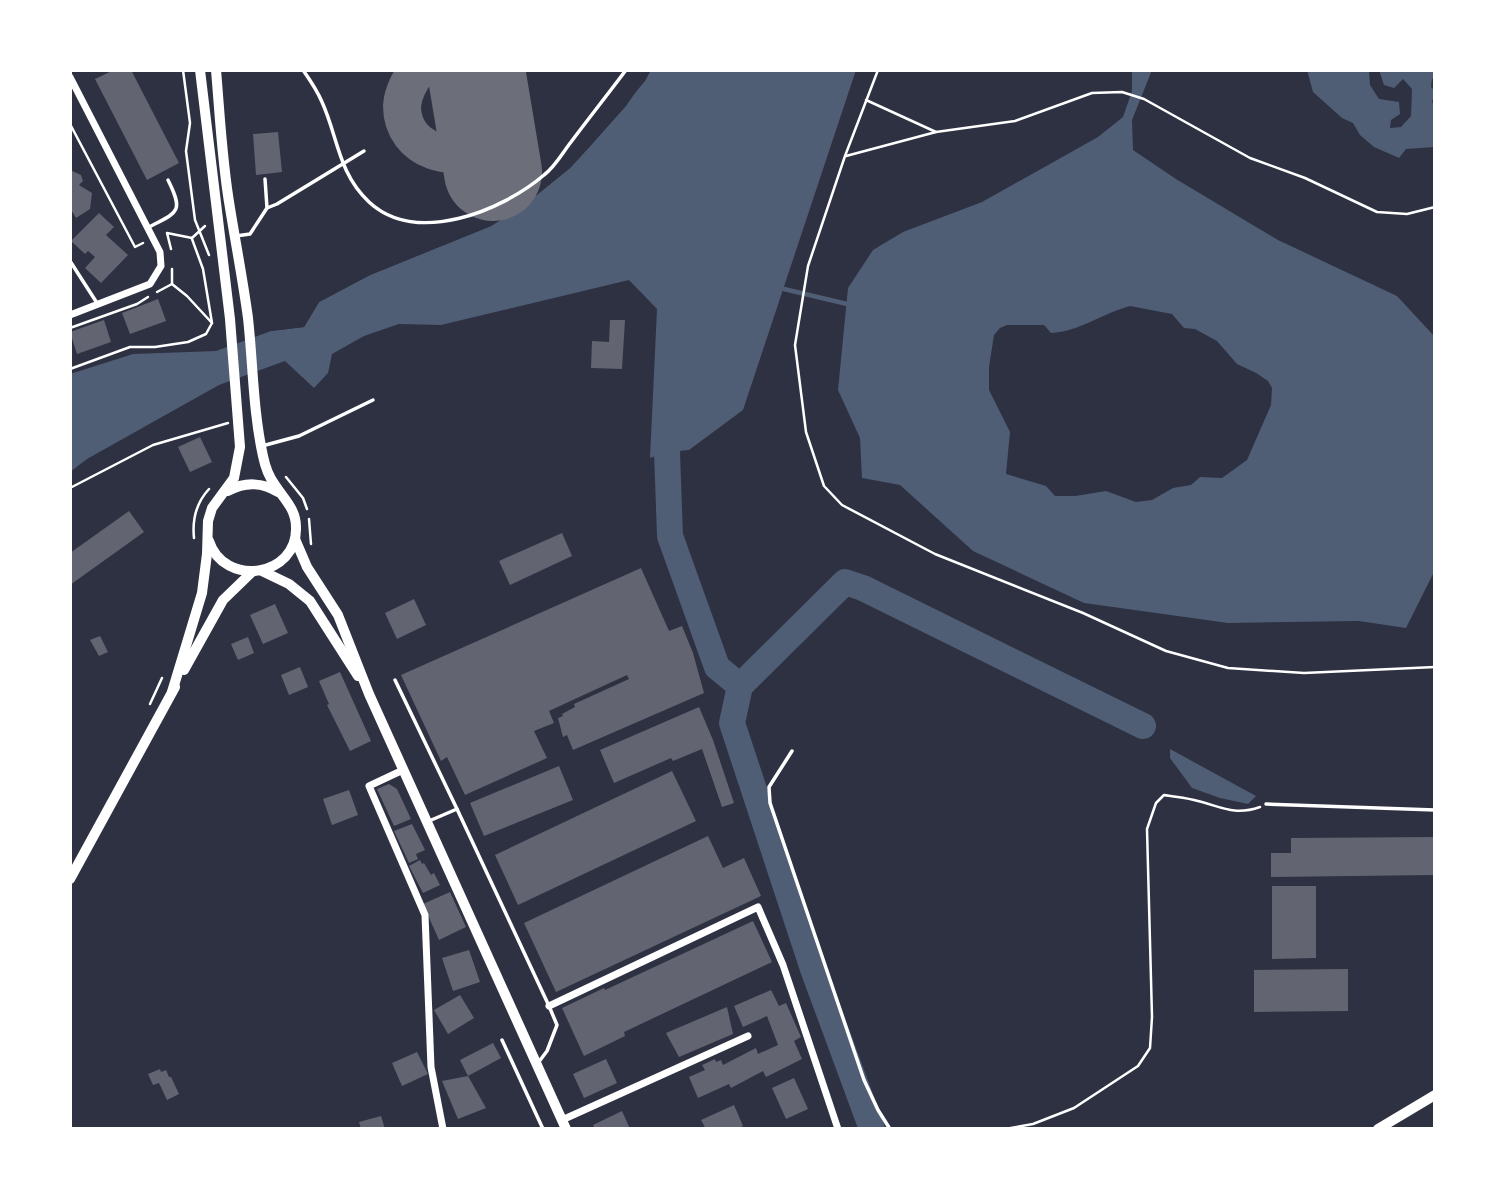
<svg xmlns="http://www.w3.org/2000/svg" width="1505" height="1199" font-family="'Work Sans',sans-serif">
<style>
.water{fill:#4f5d75;fill-rule:evenodd}
.pier{fill:#2d3142}
.lines{fill:none;stroke-linecap:round;stroke-linejoin:round}
.stream{stroke:#4f5d75;stroke-width:4.5}
.river{stroke:#4f5d75;stroke-width:26}
.taxiway{stroke:#6c6f7a;stroke-width:38}
.runway{stroke:#6c6f7a;stroke-width:98}
.building{fill:#626471}
.path{stroke:#fff;stroke-width:2.5}
.service{stroke:#fff;stroke-width:3.5}
.minor{stroke:#fff;stroke-width:7}
.secondary{stroke:#fff;stroke-width:10}
.primary{stroke:#fff;stroke-width:10}
</style>
<rect width="100%" height="100%" fill="#2d3142"/>
<!-- water -->
<g class="water">
<path d="M651,70H856L743,410L689,450L667,452L650,458L657,309L629,280L441,325L399,324L364,336L332,354L328,373L314,388L285,361L219,385L87,459L70,472V374L133,354L216,351L271,331L304,327L319,302L370,275L491,226L528,202L570,168L592,144L626,106Z"/>
<path d="M1132,70H1152L1132,120L1133,150L1176,179L1278,240L1397,296L1435,337V570L1406,628L1359,621L1228,623L1084,603L973,551L900,485L862,478L860,438L838,390L848,288L873,250L903,232L982,202L1098,137L1123,117L1132,91ZM1130,306L1172,314L1184,328L1195,329L1217,341L1237,364L1256,373L1268,381L1272,388L1271,405L1247,460L1222,478L1200,477L1191,485L1173,488L1152,500L1136,502L1106,491L1075,496H1055L1046,486L1006,474L1010,432L989,390V367L994,335L1000,328L1007,325H1044L1051,333C1079,332 1103,313 1130,306Z"/>
<path d="M1307,70H1369L1370,85L1379,99L1399,102L1400,114L1391,120L1390,128L1401,127L1411,116L1412,89L1403,79L1394,88L1384,85L1379,70H1435V78L1432,79L1431,87L1435,91L1432,102L1435,107V147L1406,149L1399,158L1374,147L1360,135L1353,123L1342,118L1313,92Z"/>
<path d="M1170,749L1256,796L1248,804L1220,798L1192,788L1170,758Z"/>
</g>
<!-- pier -->
<path class="pier" d="M647,70H651L645,81L592,144L570,168L528,202L491,226L370,275L319,302L304,327L271,331V328L301,324L317,300L368,272L490,223L537,192L588,143L623,103Z"/>
<g class="lines">
<!-- stream -->
<path class="stream" d="M784,289L847,304"/>
<!-- river -->
<g class="river">
<path d="M674,418L667,452L670,536L717,667L740,686L732,723L813,969L872,1129"/>
<path d="M740,686L845,582L863,588L1143,726"/>
</g>
<!-- taxiway -->
<path class="taxiway" d="M417,70C410,81 403,92 402,106C402,151 457,168 488,141"/>
<!-- runway -->
<path class="runway" d="M476,70L493,172"/>
</g>
<!-- building -->
<g class="building">
<path d="M114,70H131L179,163L147,180L95,79Z"/>
<path d="M278,132L282,172L256,175L253,134Z"/>
<path d="M70,170L81,175L83,181L79,185L92,193L90,209L76,218L70,208Z"/>
<path d="M99,213L114,227L106,235L128,255L101,283L85,268L95,257L88,251L85,254L71,241Z"/>
<path d="M158,299L166,321L130,334L122,313Z"/>
<path d="M104,320L111,342L77,354L70,332Z"/>
<path d="M610,320H625L622,369L591,368L592,341L609,342Z"/>
<path d="M200,437L212,462L190,472L178,447Z"/>
<path d="M129,511L144,532L70,585V553Z"/>
<path d="M562,533L572,556L510,585L499,561Z"/>
<path d="M641,568L669,631L682,626L693,653L704,693L573,750L567,735L563,737L558,718L563,716L562,714L575,707L574,704L629,679L627,675L549,711L554,723L534,731L547,758L465,795L447,757L441,761L401,675Z"/>
<path d="M414,599L426,625L397,639L385,613Z"/>
<path d="M275,604L288,633L263,644L250,615Z"/>
<path d="M100,636L108,652L99,656L90,640Z"/>
<path d="M248,637L254,653L238,660L231,644Z"/>
<path d="M300,667L308,687L289,695L281,675Z"/>
<path d="M340,672L371,741L350,751L327,705L329,704L319,681Z"/>
<path d="M699,707L713,740L734,803L722,807L702,749L673,761L671,758L614,783L600,750Z"/>
<path d="M559,766L573,800L484,836L470,803Z"/>
<path d="M672,771L696,821L518,905L495,855Z"/>
<path d="M389,784L397,789L411,819L394,826L377,789Z"/>
<path d="M349,790L358,815L332,825L323,799Z"/>
<path d="M412,824L425,850L416,854L418,859L409,863L394,831Z"/>
<path d="M708,836L723,868L744,858L761,896L556,992L524,923Z"/>
<path d="M1435,837V875L1271,877V853H1291V838Z"/>
<path d="M420,860L422,864L424,863L431,875L434,873L440,885L423,893L409,866Z"/>
<path d="M1272,886H1316V958L1272,959Z"/>
<path d="M450,892L466,927L439,940L423,904Z"/>
<path d="M753,921L772,962L624,1032L625,1036L584,1056L562,1008L604,988L605,990Z"/>
<path d="M469,950L480,982L453,991L442,958Z"/>
<path d="M1348,969V1011L1254,1012V970Z"/>
<path d="M771,990L779,1006L786,1003L801,1037L794,1041L802,1059L766,1077L763,1071L731,1088L729,1084L698,1098L689,1077L705,1070L702,1065L715,1059L716,1062L721,1060L723,1065L756,1048L758,1054L778,1045L767,1016L743,1027L734,1006Z"/>
<path d="M460,995L474,1018L448,1034L434,1010Z"/>
<path d="M727,1007L733,1034L679,1057L666,1033Z"/>
<path d="M493,1043L501,1058L468,1076L460,1060Z"/>
<path d="M417,1052L428,1074L402,1086L392,1063Z"/>
<path d="M606,1059L617,1083L584,1098L573,1074Z"/>
<path d="M160,1069L161,1072L166,1070L169,1077H171L179,1094L167,1100L159,1083L153,1085L148,1074Z"/>
<path d="M468,1076L486,1108L458,1119L442,1081Z"/>
<path d="M794,1078L808,1109L786,1119L772,1088Z"/>
<path d="M734,1105L743,1126L737,1129H706L701,1120Z"/>
<path d="M622,1111L630,1129H595L593,1125Z"/>
<path d="M381,1116L385,1129H361L359,1122Z"/>
</g>
<g class="lines">
<!-- path -->
<g class="path">
<path d="M183,70L190,123L186,151L195,220L209,255"/>
<path d="M878,70L845,156L808,266L795,345L806,432L824,486L842,505L935,554L1083,613L1166,651L1228,668L1304,673L1435,667"/>
<path d="M866,100L936,132"/>
<path d="M70,124L135,247L143,243"/>
<path d="M846,156L936,132L1015,121L1092,93L1122,92L1144,99L1250,158L1305,178L1377,212L1407,214L1435,207"/>
<path d="M192,238L205,226"/>
<path d="M171,249L167,233L192,238"/>
<path d="M172,284L187,296L212,323"/>
<path d="M157,292L172,284V269"/>
<path d="M70,328L137,304L148,297"/>
<path d="M70,369L130,347H155L188,342L206,334L212,323L203,269L192,239"/>
<path d="M286,477L303,498L307,509"/>
<path d="M70,488L153,445L228,423"/>
<path d="M309,519L311,544"/>
<path d="M194,538C192,519 196,503 209,489"/>
<path d="M150,704L162,678"/>
<path d="M1005,1129L1033,1124L1074,1108L1138,1066L1150,1048L1152,1017L1147,829L1156,803L1164,795C1175,797 1187,798 1198,801C1222,807 1234,816 1260,807"/>
</g>
<!-- service -->
<g class="service">
<path d="M303,70C310,80 317,90 322,102C338,137 338,173 369,202C416,246 502,211 544,175C555,167 563,152 571,142C589,118 608,94 626,70"/>
<path d="M267,208L277,204L364,151"/>
<path d="M149,227C178,212 184,212 168,180"/>
<path d="M236,236L250,234L267,208L265,179"/>
<path d="M70,261L97,303"/>
<path d="M262,446L299,436L373,400"/>
<path d="M395,680L457,809"/>
<path d="M792,751L769,787L770,803L864,1080L878,1110L890,1129"/>
<path d="M1266,804L1435,810"/>
<path d="M429,821L457,809L549,1006L557,1025L547,1051L538,1063"/>
<path d="M502,1040L543,1129"/>
</g>
<!-- minor -->
<g class="minor">
<path d="M70,77L160,252L161,266L150,284L70,315"/>
<path d="M403,770L369,786L425,915L431,1067L443,1129"/>
<path d="M549,1006L758,907L783,965L838,1129"/>
<path d="M562,1120L748,1036"/>
</g>
<!-- secondary -->
<g class="secondary">
<path d="M295,539L307,567L338,615L369,694L566,1129"/>
<path d="M262,571L289,584L310,601L358,676"/>
</g>
<!-- primary -->
<g class="primary">
<path d="M228,491C244,482 262,482 278,492"/>
<path d="M209,541C224,588 298,577 296,527C296,509 284,499 275,485C269,477 265,466 263,456C253,411 253,364 248,318C243,281 236,245 230,208C222,162 220,116 216,70"/>
<path d="M184,670L223,600L252,572"/>
<path d="M172,692L202,593L207,554L208,521L212,508L234,478L240,447L230,319L200,70"/>
<path d="M70,879L175,687"/>
<path d="M1378,1129L1435,1095"/>
</g>
</g>
<!-- border -->
<rect width="1505" height="1199" fill="none" stroke="#ffffff" stroke-width="144"/>
</svg>
